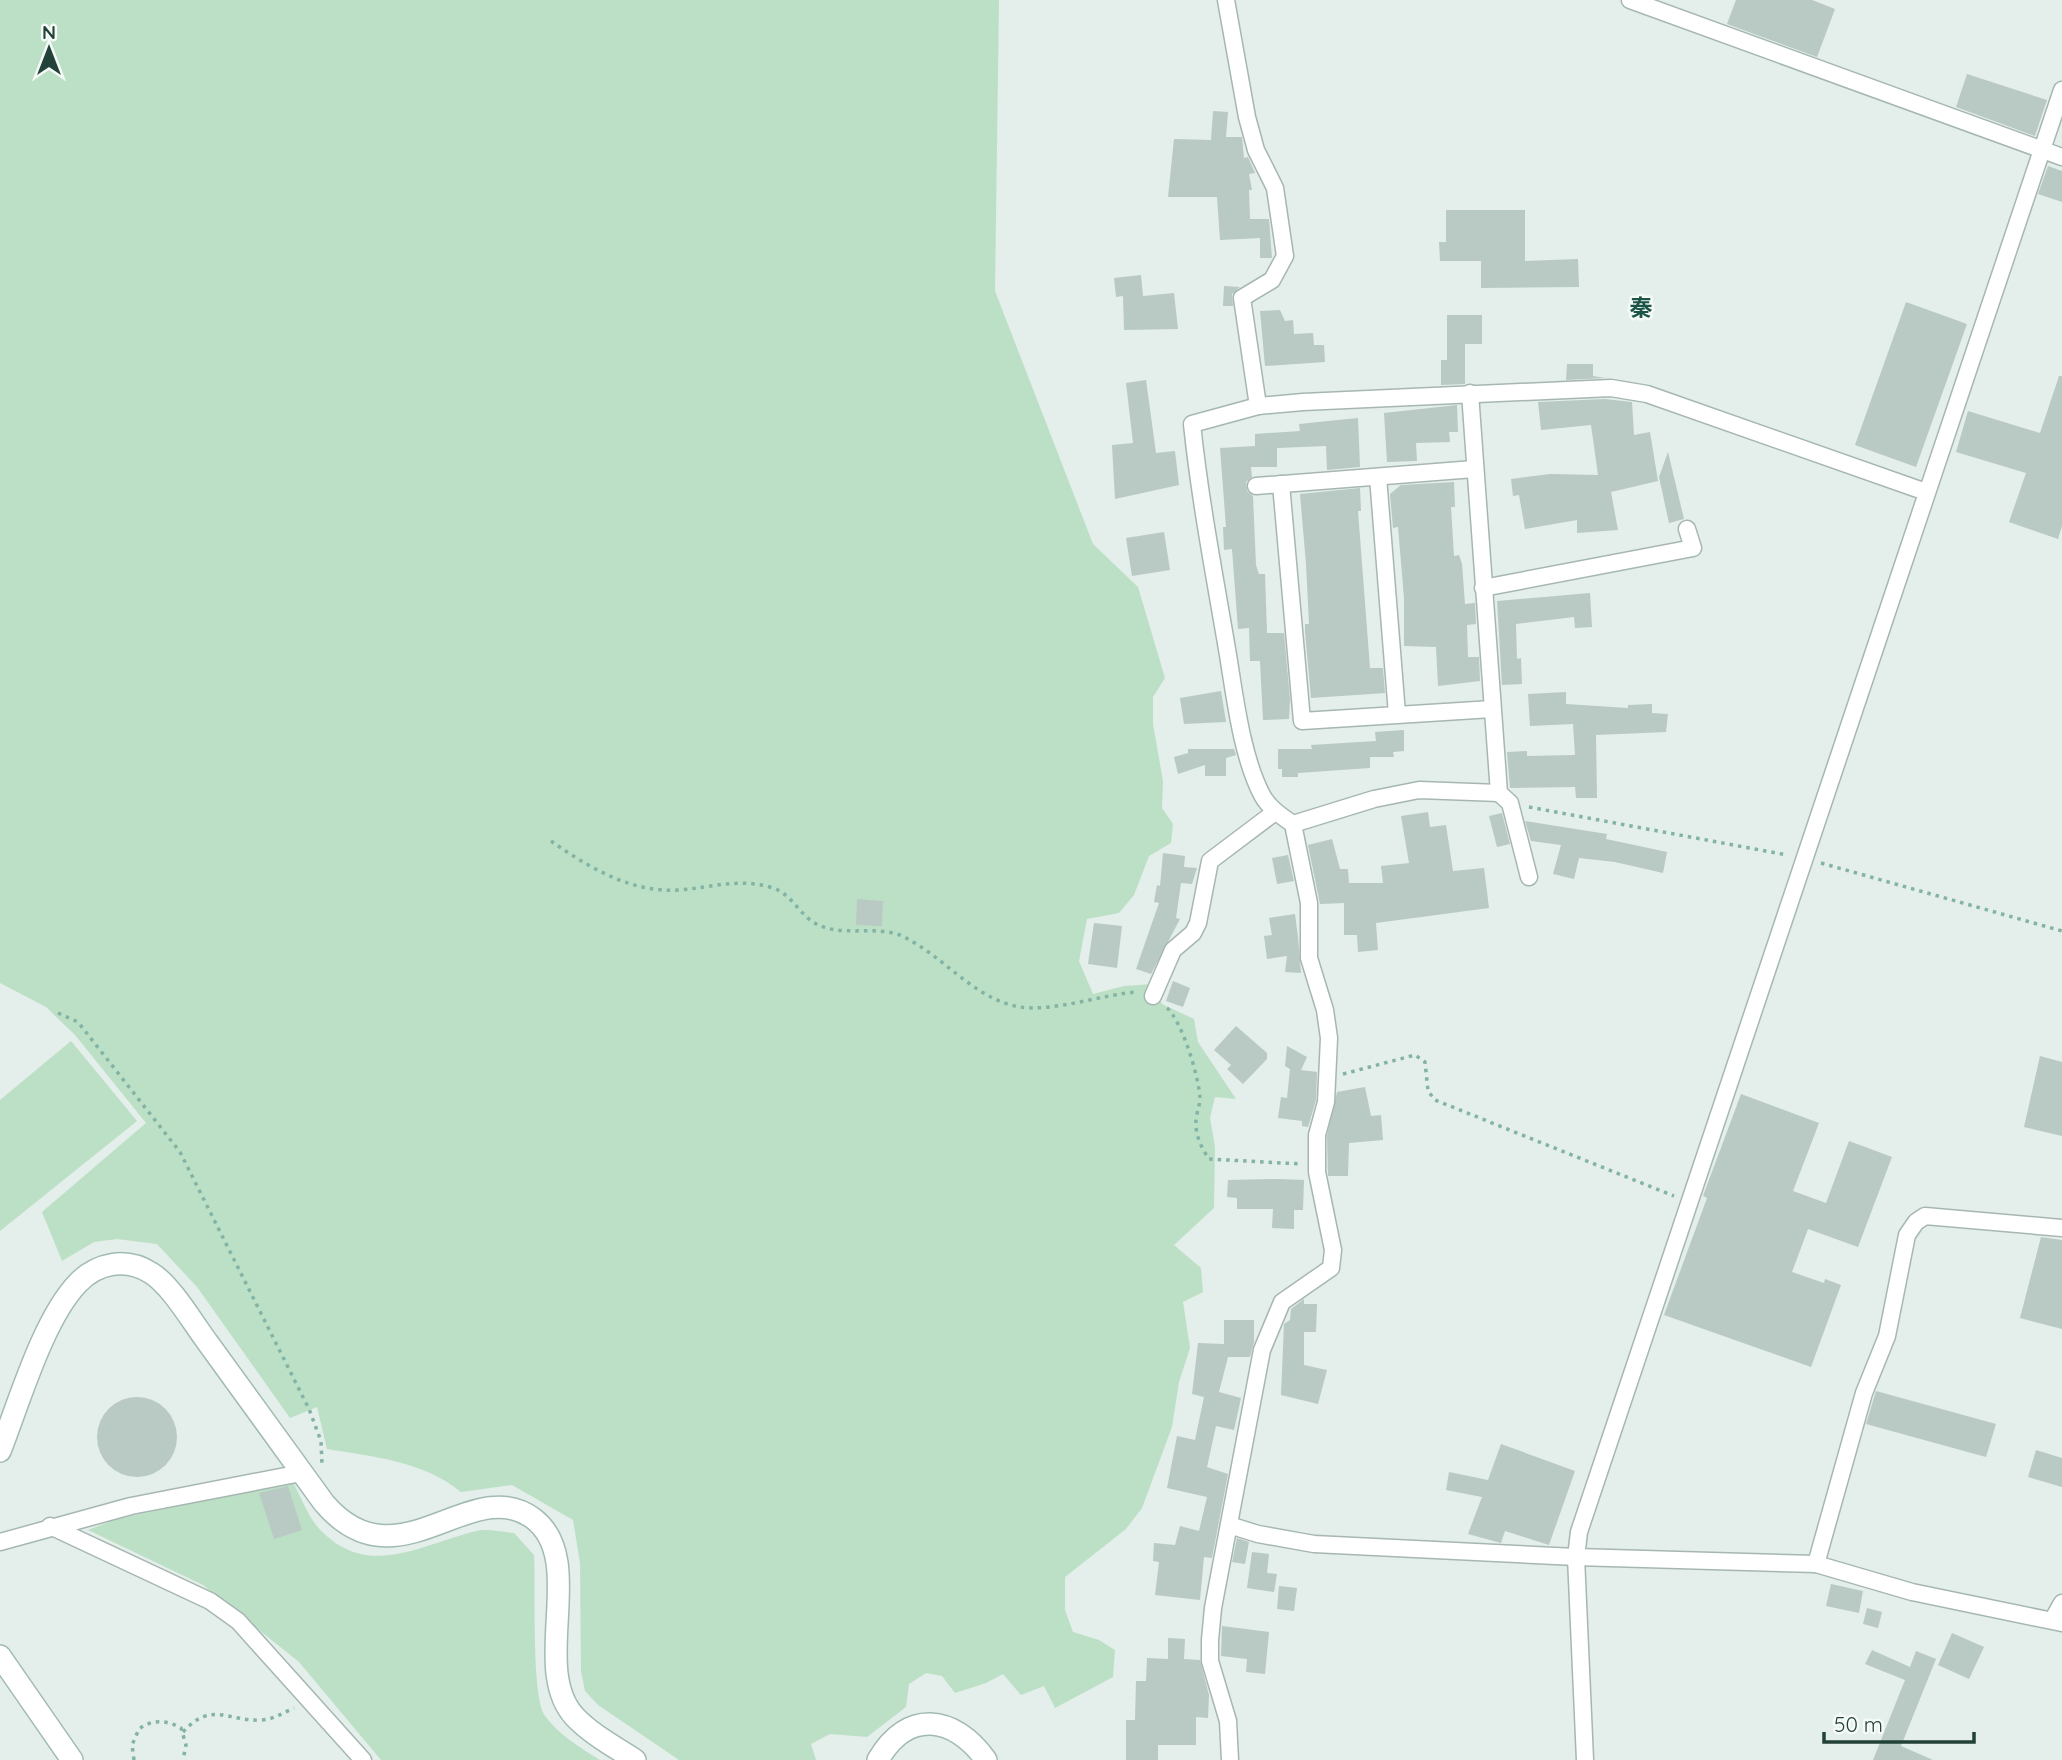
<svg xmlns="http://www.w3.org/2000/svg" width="2062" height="1760" font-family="Quicksand,'Noto Sans JP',sans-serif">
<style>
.green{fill:#bce0c6}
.building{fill:#b9c9c3}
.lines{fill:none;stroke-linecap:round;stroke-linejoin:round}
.street-casing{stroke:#a6b7b1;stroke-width:19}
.secondary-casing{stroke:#a1bbb2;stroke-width:24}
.path{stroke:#82b3a4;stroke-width:3.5;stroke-dasharray:3.5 5;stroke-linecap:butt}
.street{stroke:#fff;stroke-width:16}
.secondary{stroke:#fff;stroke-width:21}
.labels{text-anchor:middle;stroke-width:5;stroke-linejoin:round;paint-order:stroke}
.quarter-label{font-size:23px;font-weight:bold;fill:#1c5547;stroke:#f5faf7}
</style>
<rect width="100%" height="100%" fill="#e4eeea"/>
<!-- green -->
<g class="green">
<path d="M0,0H999L995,291L1093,544L1138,587L1165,678L1153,697V724L1163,781L1162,808L1173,824L1171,843L1149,856L1134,895L1119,913L1087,919L1079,961L1093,994L1124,986L1154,984L1162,1004L1194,1019L1198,1042L1236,1099L1215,1097L1210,1118L1215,1147L1214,1208L1174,1245L1201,1268L1203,1292L1183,1302L1190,1348L1179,1382L1172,1427L1142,1508L1126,1529L1065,1577V1610L1073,1632L1099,1640L1115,1650L1113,1677L1055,1708L1044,1686L1021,1695L1003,1674L986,1683L955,1693L942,1676L926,1673L909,1684L906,1707L867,1737L830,1734L811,1744L816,1760H679L598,1705L585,1691L581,1671L580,1563L573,1520L512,1485L461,1492C423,1461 375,1457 327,1449L317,1407L290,1418L197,1287L157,1244L117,1239L94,1242L62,1261L42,1212L146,1123L75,1035L46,1007L0,983Z"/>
<path d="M71,1041L137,1121L0,1231V1100Z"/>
<path d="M293,1482C300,1496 307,1513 316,1525C365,1582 419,1545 476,1531C487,1528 502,1532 514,1533L534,1555C536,1586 531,1695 545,1716C558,1734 582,1749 600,1760H381L299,1662L203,1585L88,1530L117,1519Z"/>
</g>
<!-- building -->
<g class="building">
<path d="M1736,0H1812L1835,9L1817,57L1727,24Z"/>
<path d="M1967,74L2047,100L2035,136L1956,107Z"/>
<path d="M1213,111L1228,112L1226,137H1242L1244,158L1248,157L1255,173L1249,174L1252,190H1249L1250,219H1269L1272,258H1260V238L1220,240L1217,197H1168L1174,139L1211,140Z"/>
<path d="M2048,166L2062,171V202L2038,194Z"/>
<path d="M1446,210H1525V261L1578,259L1579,287L1481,288V261H1440L1439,242H1446Z"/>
<path d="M1141,275L1143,296L1174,293L1178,329L1124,330L1123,296L1116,297L1114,278Z"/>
<path d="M1224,286L1240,287L1232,294L1233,306H1223Z"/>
<path d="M1906,302L1967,324L1916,467L1855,445Z"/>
<path d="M1280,310L1285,321L1293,320L1294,334L1313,333L1314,345H1324L1325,362L1265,366L1260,311Z"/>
<path d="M1447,315H1482V344H1465V384L1441,385V360H1447Z"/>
<path d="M1567,364H1593V376L1605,378L1566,380Z"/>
<path d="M2059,376H2062V526L2058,539L2009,522L2026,473L1956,452L1968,411L2040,433Z"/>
<path d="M1146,380L1156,453L1175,451L1179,485L1115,499L1112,445L1133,443L1126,383Z"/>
<path d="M1605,399L1632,402L1634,435L1650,432L1658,481L1611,492L1618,530L1577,533V520L1525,529L1519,495L1513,496L1511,479L1550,474L1598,475L1591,425L1541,430L1538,402Z"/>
<path d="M1457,405L1458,432H1449L1450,442L1416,443L1417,461L1387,462L1384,413Z"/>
<path d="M1358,418L1360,467L1327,470L1326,446L1277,448V467H1251L1252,477L1246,482L1247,491L1253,496L1256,565L1259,574H1265L1267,633H1284L1290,699L1289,719L1263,720L1260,661H1250L1249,628L1238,629L1232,549L1224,550L1223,527H1226L1220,448L1255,446V434L1300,431L1299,424Z"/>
<path d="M1668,452L1684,519L1669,523L1659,477Z"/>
<path d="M1454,482L1455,507H1451L1454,556L1459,555L1462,564L1465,604L1475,603L1476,624L1467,625L1468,657H1479L1480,681L1438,686L1436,647L1404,646V598L1398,527L1393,528L1390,494L1401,485Z"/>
<path d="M1360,488L1361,511H1358L1370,668H1383L1385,693L1311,698L1305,632V624H1309L1306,564L1300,494Z"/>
<path d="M1164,532L1170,570L1132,576L1126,538Z"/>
<path d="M1590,593L1592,627L1575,628L1574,617L1516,624L1517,659L1521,658L1522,684L1502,685L1497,601Z"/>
<path d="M1221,691L1226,722L1184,724L1180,698Z"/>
<path d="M1566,692V704L1628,708V705L1652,704V713L1668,714L1666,732L1596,735L1597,798H1576L1575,787L1510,788L1507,752L1527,751V756L1575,755L1573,724L1530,726L1528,694Z"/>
<path d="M1404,730V751L1393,752L1394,757H1370V768L1298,773V777H1282V769H1278V749H1312L1311,745L1376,741L1375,732Z"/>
<path d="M1188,749H1234L1236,755L1226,758V776H1205V765L1178,774L1174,757L1188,753Z"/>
<path d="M1428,812L1430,827L1446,825L1453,871L1484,868L1489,908L1376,923L1378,950L1358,952L1357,935H1344V903L1320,904L1308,845L1332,839L1340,869H1348L1349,883H1383L1381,866L1409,863L1401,816Z"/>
<path d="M1502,813L1510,844L1497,847L1489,816Z"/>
<path d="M1525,821L1607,834L1606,839L1667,852L1663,873L1615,862L1579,858L1574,879L1553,874L1561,845L1531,841Z"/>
<path d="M1163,853L1185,856L1184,867L1197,868L1192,884L1181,883L1176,918L1180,919L1151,974L1136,969L1159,903L1154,902L1157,885L1160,886Z"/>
<path d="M1288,855L1294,881L1277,884L1272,858Z"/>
<path d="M857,899L883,901L882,926L856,925Z"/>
<path d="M1295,914L1298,937L1301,973L1285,972L1287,956L1267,959L1264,936L1272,935L1269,918Z"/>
<path d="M1094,923L1122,926L1117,968L1088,964Z"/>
<path d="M1173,981L1190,988L1183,1007L1166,1001Z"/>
<path d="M1236,1026L1267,1053V1059L1243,1084L1227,1069L1231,1065L1214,1050Z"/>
<path d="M1287,1046L1307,1057L1301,1070L1317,1072L1316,1100L1308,1127L1302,1126V1121L1278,1118L1281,1097L1287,1098L1290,1069L1285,1066Z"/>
<path d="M2040,1056L2062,1062V1136L2024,1127Z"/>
<path d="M1365,1087L1371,1116L1381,1115L1383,1140L1349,1143L1348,1176H1328L1327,1136L1337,1092Z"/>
<path d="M1741,1094L1819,1123L1793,1191L1826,1203L1849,1141L1892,1157L1858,1247L1808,1229L1792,1272L1824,1283L1825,1279L1841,1285L1811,1367L1664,1315L1707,1198L1703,1196Z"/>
<path d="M1278,1179L1304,1180L1303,1210H1294V1229L1272,1228L1273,1209H1237V1198L1227,1197L1228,1180Z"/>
<path d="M2041,1237L2062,1240V1329L2020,1318Z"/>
<path d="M1304,1299V1304H1317L1316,1332H1304V1365L1327,1370L1318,1404L1281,1395L1284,1324L1290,1320L1291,1309Z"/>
<path d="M1224,1320H1254V1342L1250,1357H1228L1219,1392L1241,1398L1234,1430L1216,1426L1207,1467L1228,1474L1212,1558L1204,1557L1200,1600L1155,1595L1159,1562L1153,1561L1154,1543L1175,1545L1180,1526L1199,1531L1207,1497L1167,1488L1177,1436L1195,1440L1204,1397L1192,1394L1198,1343L1224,1344Z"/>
<path d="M1876,1391L1996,1424L1986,1457L1866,1424Z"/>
<circle cx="137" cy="1437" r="40"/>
<path d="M1501,1444L1575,1471L1549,1545L1505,1531L1501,1543L1468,1534L1482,1497L1446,1490L1449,1472L1488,1480Z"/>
<path d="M2036,1450L2062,1458V1487L2028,1477Z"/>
<path d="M288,1486L302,1530L274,1539L259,1493Z"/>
<path d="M1237,1538L1249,1542L1245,1564L1232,1562Z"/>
<path d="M1252,1552L1269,1554L1267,1573L1277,1574L1274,1592L1247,1588Z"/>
<path d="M1831,1584L1863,1591L1859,1613L1826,1606Z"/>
<path d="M1279,1586L1297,1588L1294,1611L1277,1609Z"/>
<path d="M1867,1608L1882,1612L1878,1628L1863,1624Z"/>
<path d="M1222,1626L1269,1632L1265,1674L1246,1672L1247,1659L1221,1656Z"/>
<path d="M1952,1633L1984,1647L1969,1679L1938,1665Z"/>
<path d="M1168,1638L1185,1639L1184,1659L1200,1660L1209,1695L1208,1718L1196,1717V1745H1158V1760H1126V1720H1135L1136,1681H1146L1147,1658L1168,1659Z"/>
<path d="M1872,1650L1910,1667L1916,1651L1936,1659L1901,1746L1933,1760H1873L1905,1680L1865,1664Z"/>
</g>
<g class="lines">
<!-- street casing -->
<g class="street-casing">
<g id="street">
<path d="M1226,0L1247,117L1256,150L1275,188L1285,256L1272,280L1242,298L1258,406"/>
<path d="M1630,0L2062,157"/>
<path d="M1470,393L1499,793L1510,803L1529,877"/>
<path d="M1378,477L1397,714"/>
<path d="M1281,484L1302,721L1492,709"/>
<path d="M1256,486L1474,469"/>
<path d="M1483,588L1693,548L1687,529"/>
<path d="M1293,824L1374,799L1419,790L1499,793"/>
<path d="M1153,996L1173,950L1193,933L1198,923L1210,861L1275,812"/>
<path d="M1229,1525L1258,1534L1314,1544L1576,1557L1816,1564L1912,1592L2062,1623"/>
<path d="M50,1526L210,1601L238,1621L363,1760"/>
<path d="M0,1542L131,1506L301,1473"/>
<path d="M1816,1564L1864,1393L1887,1336L1907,1235L1916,1222L1925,1216L2062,1228"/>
<path d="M2053,1619L2062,1603"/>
<path d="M1230,1760L1228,1721L1210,1661V1640L1213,1608L1262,1350L1282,1302L1331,1268L1333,1250L1317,1172V1135L1326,1102L1329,1038L1325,1010L1309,958V903L1293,824C1281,816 1269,808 1262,795C1242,757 1235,698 1228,655C1215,578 1200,501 1192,424L1258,406L1303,402L1611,388L1647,394L1926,492"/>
<path d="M1585,1760L1576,1557L1579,1532L2062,90"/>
</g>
</g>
<!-- secondary casing -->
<g class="secondary-casing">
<g id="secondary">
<path d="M0,1451C19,1403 43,1319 78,1283C97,1263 126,1257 151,1273C171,1285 193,1323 208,1343C246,1396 285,1449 324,1503C398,1590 471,1471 534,1519C588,1561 529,1668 575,1717C591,1734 615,1747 635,1760"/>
<path d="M0,1656L72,1760"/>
<path d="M878,1760C907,1709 954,1715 986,1760"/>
</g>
</g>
<!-- path -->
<g class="path">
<path d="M1529,807L1787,855"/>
<path d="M551,841C588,867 631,893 678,890C711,888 739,877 773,888C791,894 798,912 813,922C839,939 875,924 902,936C943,955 973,999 1020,1007C1053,1012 1101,995 1136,992"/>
<path d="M1821,863L2062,931"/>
<path d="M1167,1008C1182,1021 1199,1077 1200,1098C1200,1104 1198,1108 1197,1114C1193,1130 1200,1146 1209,1159L1301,1164"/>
<path d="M58,1013L78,1022L180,1152L309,1409L321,1441L322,1465"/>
<path d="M1343,1074L1415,1055L1425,1062L1428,1091L1435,1100L1674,1196"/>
<path d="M183,1732C212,1700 228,1722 262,1720C274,1719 283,1713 294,1708"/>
<path d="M134,1760L132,1745L139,1729C152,1719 167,1720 181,1728L186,1745L183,1760"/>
</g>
<!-- street -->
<use href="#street" class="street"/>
<!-- secondary -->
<use href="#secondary" class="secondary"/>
</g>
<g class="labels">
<!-- quarter labels -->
<g class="quarter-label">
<text x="1641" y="316">秦</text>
</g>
</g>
<!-- north arrow -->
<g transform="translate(49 49)" stroke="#f5faf7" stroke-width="5" paint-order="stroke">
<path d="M0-5L12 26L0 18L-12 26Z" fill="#224139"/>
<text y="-10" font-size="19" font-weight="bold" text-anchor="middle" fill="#224139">N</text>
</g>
<!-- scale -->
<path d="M1824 1732v10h150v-10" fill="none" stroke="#224139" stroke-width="3.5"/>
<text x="1834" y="1732" font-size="21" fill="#224139" stroke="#f5faf7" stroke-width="5" paint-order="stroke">50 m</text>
</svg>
